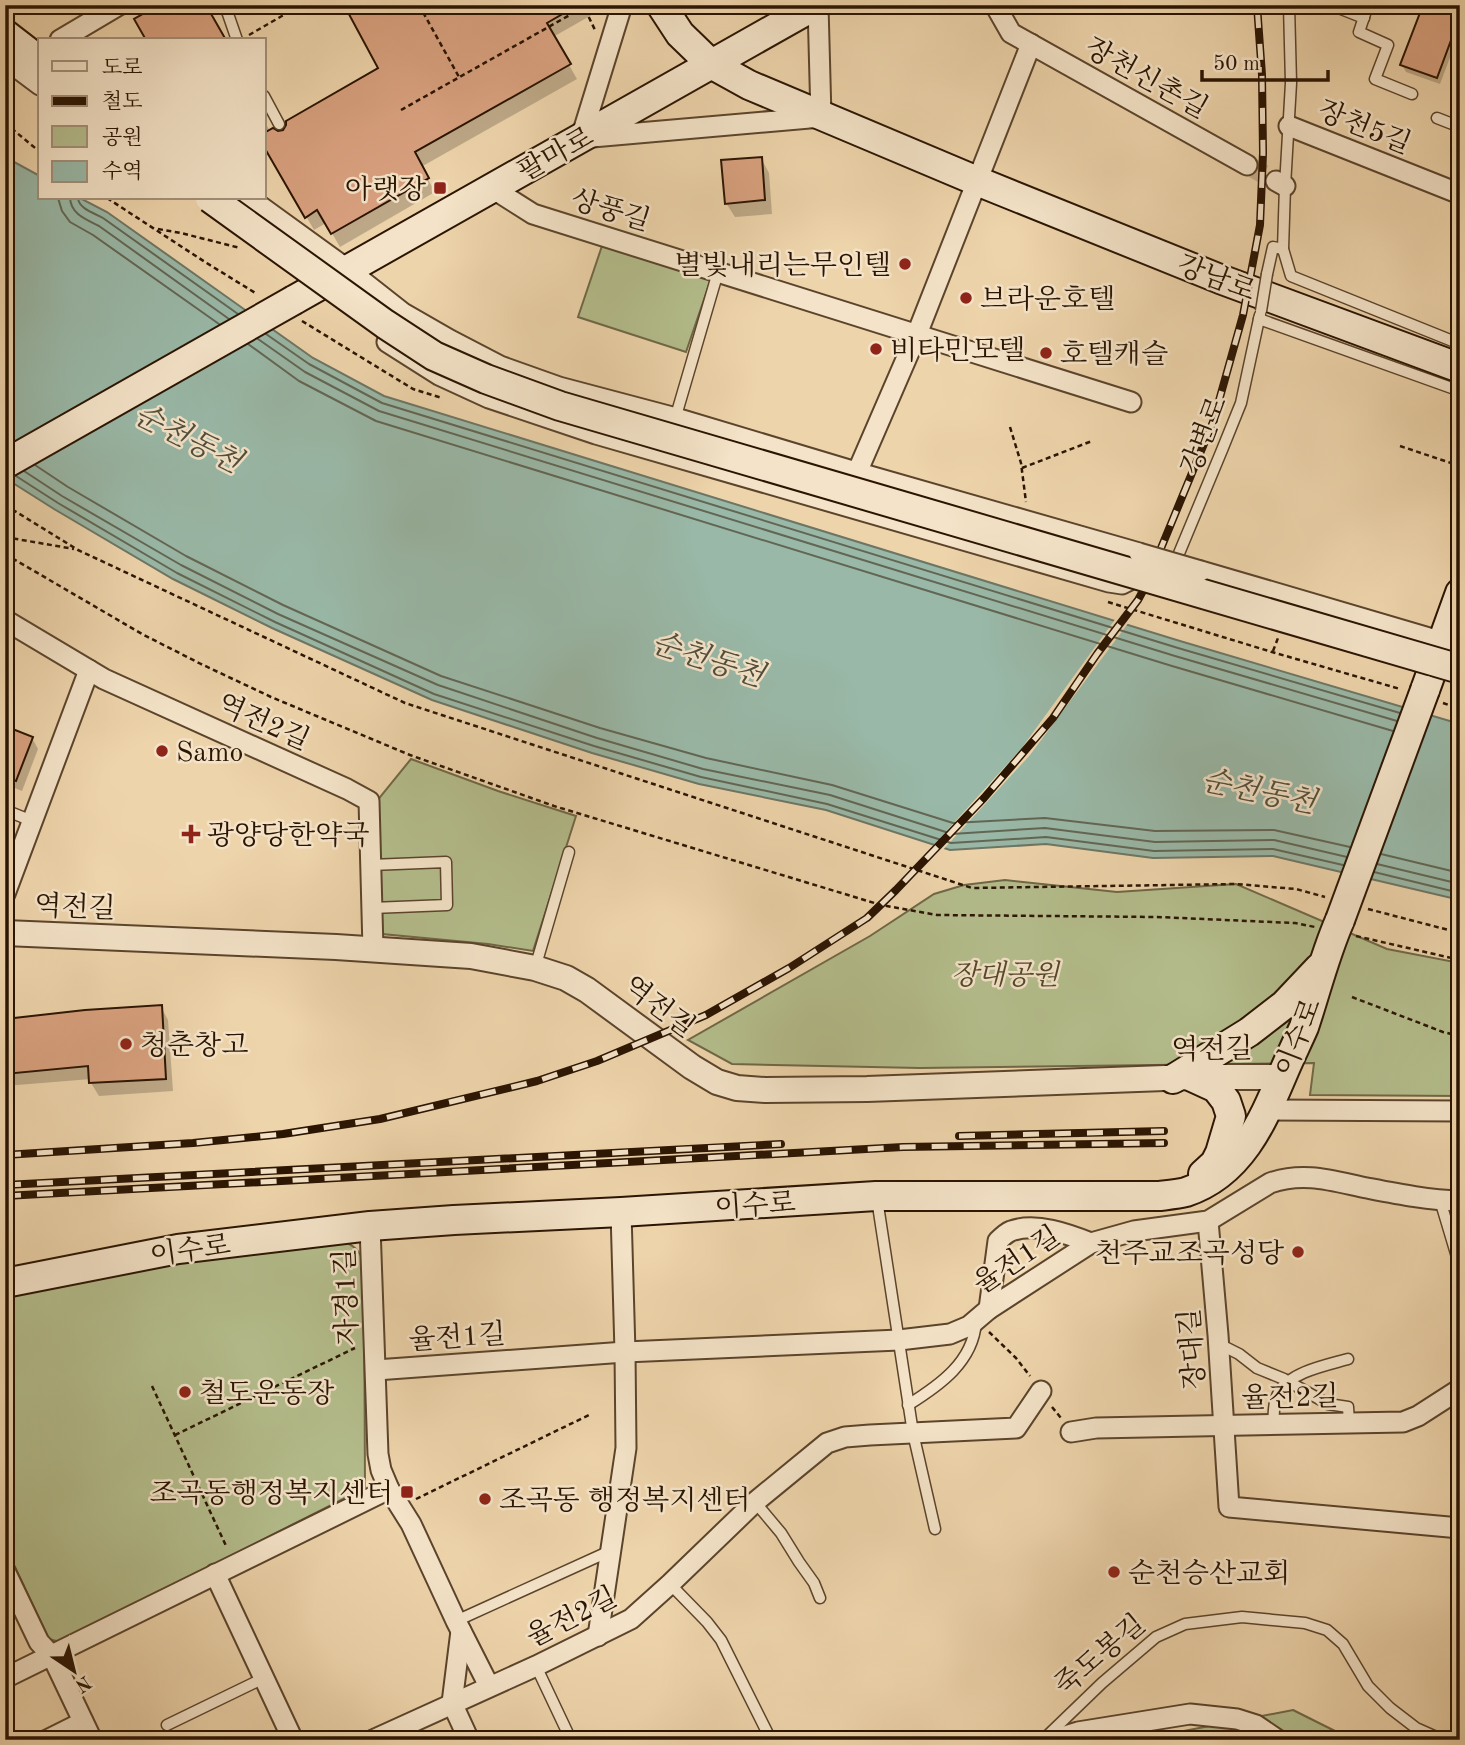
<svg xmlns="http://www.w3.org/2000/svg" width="1465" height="1745" font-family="'Old Standard TT','Noto Serif KR',serif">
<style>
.green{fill:#b4bd8c;stroke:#6f6847;stroke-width:2}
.water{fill:#99b8a7;stroke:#6d7665;stroke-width:2}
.pier{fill:#eed4ab}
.shadow{fill:#0003}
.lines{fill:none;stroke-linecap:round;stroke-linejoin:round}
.shore{stroke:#626654;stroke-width:2}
.building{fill:#d9a17f;stroke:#2a1402;stroke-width:2}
.minor-tunnel{stroke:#c7ae89;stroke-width:19;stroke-dasharray:19 10;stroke-linecap:butt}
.service-casing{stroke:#5b442c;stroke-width:13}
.minor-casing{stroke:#5b442c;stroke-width:23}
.tertiary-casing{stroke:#5b442c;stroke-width:28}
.secondary-casing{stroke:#2a1402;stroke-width:32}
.path{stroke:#2a1402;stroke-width:2.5;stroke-dasharray:5 3.5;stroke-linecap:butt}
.service{stroke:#f4e3c8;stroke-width:10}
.minor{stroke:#f4e3c8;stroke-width:19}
.tertiary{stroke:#f4e3c8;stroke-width:24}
.secondary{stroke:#f4e3c8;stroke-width:28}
.rail-casing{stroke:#2a1402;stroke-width:8}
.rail{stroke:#f4e3c8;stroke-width:5;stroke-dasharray:16;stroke-linecap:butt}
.service-bridge-casing{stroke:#5b442c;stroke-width:13;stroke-linecap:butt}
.minor-bridge-casing{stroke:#5b442c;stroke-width:23;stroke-linecap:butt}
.secondary-bridge-casing{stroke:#2a1402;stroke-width:32;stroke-linecap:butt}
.service-bridge{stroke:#f4e3c8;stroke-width:10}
.minor-bridge{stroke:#f4e3c8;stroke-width:19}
.secondary-bridge{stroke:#f4e3c8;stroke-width:28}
.poi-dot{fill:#8f2418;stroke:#f4e3c8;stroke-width:2.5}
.labels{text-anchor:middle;stroke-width:5;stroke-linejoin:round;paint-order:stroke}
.street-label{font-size:28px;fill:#2a1402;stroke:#f4e3c8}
.poi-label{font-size:28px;fill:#2a1402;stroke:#f4e3c8;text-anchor:start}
.park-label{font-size:28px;font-style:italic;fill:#53472b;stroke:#f4e3c8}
.water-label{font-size:30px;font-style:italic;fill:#514d3c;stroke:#f4e3c8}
</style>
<rect width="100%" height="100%" fill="#eed4ab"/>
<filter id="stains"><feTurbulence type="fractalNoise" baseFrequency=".00286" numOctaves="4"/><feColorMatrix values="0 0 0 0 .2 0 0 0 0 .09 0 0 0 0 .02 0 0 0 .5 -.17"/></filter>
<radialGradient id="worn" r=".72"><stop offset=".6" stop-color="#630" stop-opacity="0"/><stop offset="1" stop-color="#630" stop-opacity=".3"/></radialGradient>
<!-- green -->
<g class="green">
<path d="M604,240L712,276L686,352L578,317Z"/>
<path d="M411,759L498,791L576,816L533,951L488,944L382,934L376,802Z"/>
<path d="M1005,880L1117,892L1236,884L1387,949L1460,963V1096L1310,1095L1314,1063L920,1068L732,1064L688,1040L870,936L934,894L964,885Z"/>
<path d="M345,1242C357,1247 362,1254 364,1267L365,1488L60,1642L49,1639L5,1546V1296L229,1254Z"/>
<path d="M1293,1710L1353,1740H1137Z"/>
</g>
<!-- water -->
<path class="water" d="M5,157L40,176V198H80L107,212L313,358L384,396L1180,641L1460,724V900L1273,856L1153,858L1046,844L950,850L826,810L699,784L592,753L432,700L272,628L173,579L54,509L5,478Z"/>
<!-- pier -->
<path class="pier" d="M1116,618L1129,622L1030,755L942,851L931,848L1021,749Z"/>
<!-- shadow -->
<g class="shadow">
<path d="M346,5H599L597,12L553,37L577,79L421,167L435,192L340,247L326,223L314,230L264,143V121L270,131L278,133L284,132L380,69Z"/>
<path d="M1460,5V31L1440,84L1406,72L1402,65Z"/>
<path d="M761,158L769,173L772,214L735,217L726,203Z"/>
<path d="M5,728L32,738L38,749L22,791L5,784Z"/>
<path d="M161,1007L168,1020L173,1091L99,1096L91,1083V1079L5,1086V1020Z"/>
</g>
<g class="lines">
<!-- shore -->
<g class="shore">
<path d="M58,198L62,211L70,222L93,235L219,324"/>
<path d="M70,198C71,214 85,219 99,226L229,319"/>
<path d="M78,198C79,209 94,213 103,218L238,314"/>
<path d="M266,334L309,364L382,403L1178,648L1400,713"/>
<path d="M258,339L305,372L379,411L1175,656L1397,721"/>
<path d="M248,344L299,381L376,421L1172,666L1393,731"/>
<path d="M35,465L68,487L186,556L283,605L441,676L600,728L706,758L832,785L953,823L1045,818L1155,831L1274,830L1350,847"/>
<path d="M24,471L62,496L181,565L278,614L438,685L597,738L703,769L830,795L952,834L1045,828L1155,842L1274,840L1347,857"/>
<path d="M16,476L58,503L177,573L275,622L434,694L594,746L701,777L827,804L951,843L1046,837L1154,851L1273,849L1343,865"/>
<path d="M1381,854L1460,873"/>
<path d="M1377,864L1460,884"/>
<path d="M1374,872L1460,893"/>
</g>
</g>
<!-- building -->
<g class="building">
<path d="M159,5H206L226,40H146L134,19Z"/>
<path d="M344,5H578L547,23L571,64L415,152L429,178L331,234L317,210L305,218L264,147V133L273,128L278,131L283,130L286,125V121L378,68Z"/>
<path d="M1423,5H1460V16L1437,78L1400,65Z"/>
<path d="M762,157L765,200L725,204L721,160Z"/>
<path d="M5,726L33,737L16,781L5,777Z"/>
<path d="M162,1005L166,1079L89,1083L88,1066L5,1074V1019L85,1010Z"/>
</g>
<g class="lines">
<!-- minor-tunnel -->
<path class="minor-tunnel" d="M1247,165L1276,181"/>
<!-- service casing -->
<g class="service-casing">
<g id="service">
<path d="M224,5L228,14L237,40"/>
<path d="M1289,5L1291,83L1285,186L1283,249L1291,276L1460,344"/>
<path d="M1331,5L1364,18"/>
<path d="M1368,5L1359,32L1388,45L1375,79L1412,94"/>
<path d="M264,96L279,124"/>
<path d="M1437,118L1460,127"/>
<path d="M1267,274L1273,247L1283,249"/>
<path d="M1260,315L1259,319L1460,391"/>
<path d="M675,419L718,272"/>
<path d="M1175,563L1222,450L1241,403L1259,319"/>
<path d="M5,810L32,821"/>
<path d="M371,865L446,862L447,905L372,908"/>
<path d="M535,968L569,852"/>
<path d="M877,1199L913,1433L935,1529"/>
<path d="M1440,1200L1460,1267"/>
<path d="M1219,1344L1239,1354L1257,1368L1284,1379L1328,1404L1348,1407L1349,1423"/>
<path d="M908,1405C940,1385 973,1362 976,1322"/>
<path d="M1273,1425C1274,1414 1273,1402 1279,1392C1290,1372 1327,1365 1348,1359"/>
<path d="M755,1502L781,1533L799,1562L814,1583L820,1598"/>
<path d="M670,1584L707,1622L721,1640L771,1740"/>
<path d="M456,1621L610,1551"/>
<path d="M536,1666L571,1740"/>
<path d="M167,1725L264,1678"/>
<path d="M1046,1737L1102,1683L1156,1637L1185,1624L1242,1617L1305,1623L1327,1630L1343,1644L1368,1686L1390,1708L1416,1728L1443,1740"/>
</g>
</g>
<!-- minor casing -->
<g class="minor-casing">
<g id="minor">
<path d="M622,5L581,138L821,117L818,5"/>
<path d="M995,5L1011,33L1247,165"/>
<path d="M60,40L119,5"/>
<path d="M5,59L40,85"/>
<path d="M1289,126L1460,194"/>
<path d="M1276,181L1285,186"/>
<path d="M492,188L533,214L1131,402"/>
<path d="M249,198L347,269L403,313L450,340L500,366L559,387L676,418L856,472L1139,553L1141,562L1128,581L1122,584L1109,582L596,434L489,398L439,375L387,342"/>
<path d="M852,484L917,334L1031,44"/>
<path d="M1191,582L1193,575L1201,571L1460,647"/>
<path d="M5,620L104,679L347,789L369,801L373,949"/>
<path d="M5,894L89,670"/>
<path d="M1269,1110L1460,1111"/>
<path d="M1208,1221L1218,1335L1229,1507L1460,1528"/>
<path d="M370,1226L378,1454L381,1470L389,1489L411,1524L456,1621L489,1686"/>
<path d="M989,1309L998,1241C1001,1238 1006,1233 1011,1231C1036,1222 1068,1234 1091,1243"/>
<path d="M376,1370L625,1352L899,1340L950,1334L969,1326L989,1309L1091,1243L1134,1231L1208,1221L1270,1183C1304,1171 1333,1181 1367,1188C1398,1194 1428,1200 1460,1201"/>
<path d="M1071,1432L1096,1428L1403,1422L1418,1416L1460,1389"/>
<path d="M5,1571L39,1642L52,1656L92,1740"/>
<path d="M215,1574L293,1740"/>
<path d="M461,1631L452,1703L469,1740"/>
<path d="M598,1636L626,1448L625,1352L621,1212"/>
<path d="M5,1678L389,1489"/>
<path d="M47,1740L83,1722"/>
<path d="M373,1740L536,1666L631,1619L670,1584L755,1502L827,1443L845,1437L870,1435L1016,1428L1041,1391"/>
<path d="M1052,1740L1078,1732L1190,1714L1237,1719L1256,1725L1278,1740"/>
</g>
</g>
<!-- tertiary casing -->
<g class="tertiary-casing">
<path id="tertiary" d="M5,933L336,947L471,956L535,968L566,978L587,990L692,1067L717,1082L737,1088L765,1090L867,1089L1192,1077H1282"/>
</g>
<!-- secondary casing -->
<g class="secondary-casing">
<g id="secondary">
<path d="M661,5L680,34L711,64L749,85L977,181L1220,279L1460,368"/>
<path d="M5,34L40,61"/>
<path d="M294,300L816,5"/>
<path d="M1425,690L1460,593"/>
<path d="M1192,1077L1216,1088L1226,1101L1231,1116L1220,1153L1215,1163L1203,1174"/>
<path d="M1173,1079L1249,1032L1284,1005L1319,968"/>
<path d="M5,1283L178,1249L370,1226L454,1220L621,1212L876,1196H1160C1168,1195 1178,1194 1186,1192C1240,1174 1262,1123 1282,1076C1289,1059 1297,1043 1304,1027C1316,991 1325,954 1340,920"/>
</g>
</g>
<!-- path -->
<g class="path">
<path d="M419,5L459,77"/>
<path d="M249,35L301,5"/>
<path d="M401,110L584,7L595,30"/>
<path d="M5,123L40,152"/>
<path d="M107,198L205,262L257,294"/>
<path d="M158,229L181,233L240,248"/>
<path d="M302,321L413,389L442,398"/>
<path d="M1010,427L1021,463L1026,502"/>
<path d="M1400,446L1460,466"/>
<path d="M1022,468L1092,441"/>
<path d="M5,505L78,550L405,703L972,888L1236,884L1296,889L1325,897"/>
<path d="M5,537L74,549"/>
<path d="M5,554L142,634L201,664L271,697L410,755L554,806L881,905L937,915L1157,917L1295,923L1315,927"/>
<path d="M1108,602L1272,652L1400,689"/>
<path d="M1273,651L1278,638"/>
<path d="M1443,703L1460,709"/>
<path d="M1368,909L1460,933"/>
<path d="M1356,936L1460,960"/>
<path d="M1352,997L1443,1032L1460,1036"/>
<path d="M989,1332L1016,1358L1030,1376"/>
<path d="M152,1386L227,1548"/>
<path d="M1052,1407L1061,1418"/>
<path d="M175,1435L355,1348"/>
<path d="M416,1499L591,1414"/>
</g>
<!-- service -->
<use href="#service" class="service"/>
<!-- minor -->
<use href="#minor" class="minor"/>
<!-- tertiary -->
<use href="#tertiary" class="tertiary"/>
<!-- secondary -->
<use href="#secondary" class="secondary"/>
<!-- rail casing -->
<g class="rail-casing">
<g id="rail">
<path d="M959,1136L1164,1131"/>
<path d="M5,1155L193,1143L283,1134L380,1119L537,1081L597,1061L706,1015L789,968L867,918L896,890L984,798L1053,718L1097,654L1138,600L1145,587L1213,422L1243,315L1260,225L1263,153L1262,75L1257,5"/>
<path d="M5,1185L781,1144"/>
<path d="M5,1196L903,1147L1164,1143"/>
</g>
</g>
<!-- rail -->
<use href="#rail" class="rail"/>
<!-- service-bridge casing -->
<g class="service-bridge-casing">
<path id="service-bridge" d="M1261,311L1267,274"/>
</g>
<!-- minor-bridge casing -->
<g class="minor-bridge-casing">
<path id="minor-bridge" d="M1139,553L1201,571"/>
</g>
<!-- secondary-bridge casing -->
<g class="secondary-bridge-casing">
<g id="secondary-bridge">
<path d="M210,198L385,324L434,356L486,379L560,406L1460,669"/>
<path d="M5,464L294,300"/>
<path d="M1340,920L1425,690"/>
</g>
</g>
<!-- service-bridge -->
<use href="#service-bridge" class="service-bridge"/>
<!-- minor-bridge -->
<use href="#minor-bridge" class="minor-bridge"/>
<!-- secondary-bridge -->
<use href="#secondary-bridge" class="secondary-bridge"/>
</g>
<!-- markers -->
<g class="poi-dot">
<rect x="433" y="181" width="14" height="14" rx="3.5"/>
<circle cx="905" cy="264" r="7"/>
<circle cx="966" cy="298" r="7"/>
<circle cx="876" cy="349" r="7"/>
<circle cx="1046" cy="353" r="7"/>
<circle cx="162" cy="751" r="7"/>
<path d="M187.5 823.5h7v7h7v7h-7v7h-7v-7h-7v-7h7z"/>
<circle cx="126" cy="1044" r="7"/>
<circle cx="1298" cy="1252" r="7"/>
<circle cx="185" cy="1392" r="7"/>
<rect x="400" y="1485" width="14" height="14" rx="3.5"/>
<circle cx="485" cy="1499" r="7"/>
<circle cx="1114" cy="1572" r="7"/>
</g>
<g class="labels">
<!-- street labels -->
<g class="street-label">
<text transform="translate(1147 77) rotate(29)" y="10">장천신촌길</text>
<text transform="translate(1365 126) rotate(22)" y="10">장천5길</text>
<text transform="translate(555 153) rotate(-29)" y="10">팔마로</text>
<text transform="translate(611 209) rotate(17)" y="10">상풍길</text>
<text transform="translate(1217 277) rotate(21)" y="10">강남로</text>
<text transform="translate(1203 435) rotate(-69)" y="10">강변로</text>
<text transform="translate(264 721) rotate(24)" y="10">역전2길</text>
<text transform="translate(75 906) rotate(2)" y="10">역전길</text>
<text transform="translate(660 1006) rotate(37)" y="10">역전길</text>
<text transform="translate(1297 1037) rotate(-69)" y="10">이수로</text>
<text transform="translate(1212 1048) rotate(-1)" y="10">역전길</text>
<text transform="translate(755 1204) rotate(-4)" y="10">이수로</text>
<text transform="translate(190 1249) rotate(-8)" y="10">이수로</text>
<text transform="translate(1016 1259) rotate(-34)" y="10">율전1길</text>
<text transform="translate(345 1297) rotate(-92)" y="10">자경1길</text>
<text transform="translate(457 1336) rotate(-4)" y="10">율전1길</text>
<text transform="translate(1191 1349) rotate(-94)" y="10">장대길</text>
<text transform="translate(1290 1396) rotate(-1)" y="10">율전2길</text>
<text transform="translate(571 1616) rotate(-27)" y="10">율전2길</text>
<text transform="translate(1099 1654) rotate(-40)" y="10">죽도봉길</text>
</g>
<!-- poi labels -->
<g class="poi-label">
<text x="426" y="198" text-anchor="end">아랫장</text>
<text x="891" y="274" text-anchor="end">별빛내리는무인텔</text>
<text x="980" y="308">브라운호텔</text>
<text x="890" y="359">비타민모텔</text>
<text x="1060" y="363">호텔캐슬</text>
<text x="176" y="761">Samo</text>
<text x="207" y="844">광양당한약국</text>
<text x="140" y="1054">청춘창고</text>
<text x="1284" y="1262" text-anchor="end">천주교조곡성당</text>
<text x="199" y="1402">철도운동장</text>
<text x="393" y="1502" text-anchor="end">조곡동행정복지센터</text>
<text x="499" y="1509">조곡동 행정복지센터</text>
<text x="1128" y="1582">순천승산교회</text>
</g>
<!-- park labels -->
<g class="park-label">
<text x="1005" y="984">장대공원</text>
</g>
<!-- water labels -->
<g class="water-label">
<text transform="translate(188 438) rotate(27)" y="10">순천동천</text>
<text transform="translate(708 659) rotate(18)" y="10">순천동천</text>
<text transform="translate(1259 791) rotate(12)" y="10">순천동천</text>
</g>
</g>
<!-- margin -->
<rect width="1465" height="1745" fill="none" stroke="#eed4ab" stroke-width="28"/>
<rect x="7" y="7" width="1451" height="1731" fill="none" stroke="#2a1402" stroke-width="3.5"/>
<rect x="14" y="14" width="1437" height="1717" fill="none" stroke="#2a1402" stroke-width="2"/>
<!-- legend -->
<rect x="38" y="38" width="228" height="161" fill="#f4e3c8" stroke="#a39079" stroke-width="2"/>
<rect x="52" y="61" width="35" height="10" fill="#f4e3c8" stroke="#a39079" stroke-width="2"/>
<text x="102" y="74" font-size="21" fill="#2a1402">도로</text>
<rect x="52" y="96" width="35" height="10" fill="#2a1402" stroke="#a39079" stroke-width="2"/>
<text x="102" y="108" font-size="21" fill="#2a1402">철도</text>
<rect x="52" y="126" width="35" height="21" fill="#b4bd8c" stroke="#a39079" stroke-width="2"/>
<text x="102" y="144" font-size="21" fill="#2a1402">공원</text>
<rect x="52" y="161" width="35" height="21" fill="#99b8a7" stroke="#a39079" stroke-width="2"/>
<text x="102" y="178" font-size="21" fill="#2a1402">수역</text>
<!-- north arrow -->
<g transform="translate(74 1671) rotate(145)" stroke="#f4e3c8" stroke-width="5" paint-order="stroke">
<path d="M0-5L12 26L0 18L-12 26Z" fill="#2a1402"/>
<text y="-10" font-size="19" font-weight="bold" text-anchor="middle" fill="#2a1402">N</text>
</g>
<!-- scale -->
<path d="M1202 70v10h126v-10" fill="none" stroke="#2a1402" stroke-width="3.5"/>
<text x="1213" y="70" font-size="21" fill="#2a1402" stroke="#f4e3c8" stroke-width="5" paint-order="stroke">50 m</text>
<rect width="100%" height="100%" filter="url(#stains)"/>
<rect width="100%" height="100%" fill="url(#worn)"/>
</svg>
